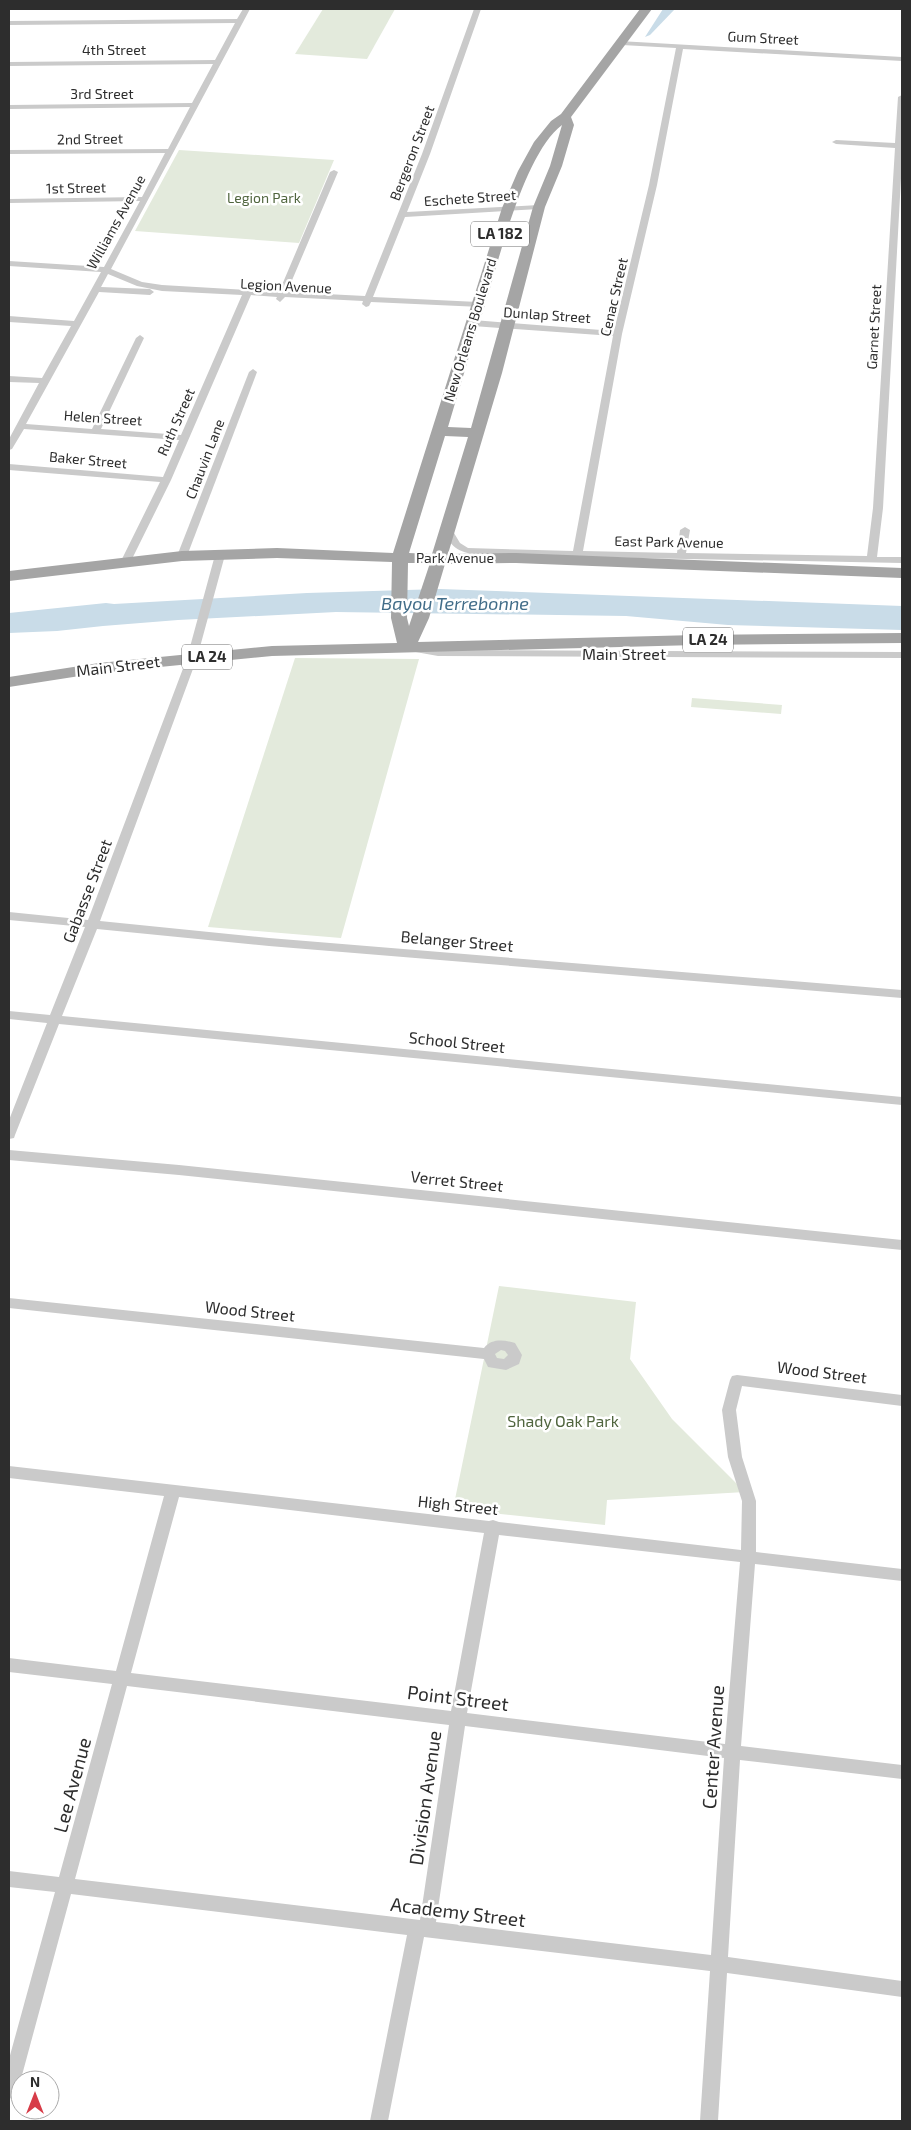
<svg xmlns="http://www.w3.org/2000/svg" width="911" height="2130" font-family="'Exo 2',sans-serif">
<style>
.green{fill:#e3eadc}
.water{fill:#c9dce8}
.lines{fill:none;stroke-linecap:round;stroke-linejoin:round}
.minor{fill:#cacaca;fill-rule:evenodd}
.primary{fill:#a5a5a5;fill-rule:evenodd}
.labels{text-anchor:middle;stroke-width:5;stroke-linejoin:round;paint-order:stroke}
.far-street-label{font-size:14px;fill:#2d2d2d;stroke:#fff}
.far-park-label{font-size:14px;fill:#50653e;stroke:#fff}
.shield{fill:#fff;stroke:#6c6c6c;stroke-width:1}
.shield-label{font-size:15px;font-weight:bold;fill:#2d2d2d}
.street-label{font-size:16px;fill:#2d2d2d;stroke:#fff}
.park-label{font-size:16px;fill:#50653e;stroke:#fff}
.water-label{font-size:18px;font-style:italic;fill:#426d89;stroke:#fff}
.near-street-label{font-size:19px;fill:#2d2d2d;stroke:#fff}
</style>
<rect width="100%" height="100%" fill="#fff"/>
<!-- green -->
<g class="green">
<path d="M323,9H395L367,59L295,54Z"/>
<path d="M179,150L334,160L299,243L135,231Z"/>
<path d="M295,658L419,659L341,938L208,927Z"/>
<path d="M692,698L782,705L781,714L691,707Z"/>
<path d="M499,1286L636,1302L630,1359L672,1419L745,1492L607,1500L605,1525L453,1509Z"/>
</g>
<!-- water -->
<g class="water">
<path d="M663,9H675L650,35L645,37Z"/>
<path d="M440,589L902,606V630L728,625L626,616L336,612L178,620L103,626L57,631L9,633V613L106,603L114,604L307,593Z"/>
</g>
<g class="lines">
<!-- minor -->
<g class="minor">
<path d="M243,9H250L111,269L142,282L162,285L279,292L330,172L334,170L338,172L287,292L365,296L422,154L474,9H481L430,154L407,212L539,205L543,207L539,209L405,217L373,297L478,302L481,303V307L371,302L369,306L366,307L362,304L363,301L285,297L280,302L276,299L277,297L251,295L171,480L131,561L126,564L121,561L160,482L9,470V464L163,477L179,440L24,429L12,449L9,450V439L39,383L9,382V376L42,378L71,326L9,322V316L74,321L101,272L9,266V261L104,267L140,201L9,203V199L142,197L165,153L9,154V150L168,149L190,107L9,109V105L192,103L213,64L9,66V62L215,60L235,23L9,25V21L237,19ZM108,274L137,286L162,291L242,295L181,435L101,429L144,338L140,335L136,338L92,429L26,424L99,292L150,295L154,292L150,289L101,287Z"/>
<path d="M619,41L902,57V61L683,49L657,185L622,334L583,551L677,553L680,530L685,527L690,530L686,553L867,556L873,508L895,148L836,144L832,142L836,140L895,143L898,97L902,95V160L883,508L877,557H902V563L481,555C461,553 451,549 443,530L448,527L451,528L460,543L468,548L573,551L613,336L473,326L469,323L473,320L614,331L649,185L676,48L622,45H619Z"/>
<path d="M253,369L257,372L187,556L182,559L179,558L177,556L249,372Z"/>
<path d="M220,552L225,555L197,658L100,921L269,938L902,990V998L269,946L97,929L62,1016L902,1097V1105L59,1024L15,1135L14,1138L9,1139V1120L47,1023L9,1019V1011L50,1015L85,927L9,920V912L88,920L187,658L215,555Z"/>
<path d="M414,646L438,650L902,652V658L438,656L410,651L409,649L410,647Z"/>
<path d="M9,1150L179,1165L902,1240V1250L179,1175L9,1160Z"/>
<path d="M9,1298L484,1348C492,1338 504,1340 515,1343L522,1355L519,1364L506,1370L488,1367L484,1359L9,1308ZM501,1350L505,1351L508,1355L504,1359L497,1358L495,1354Z"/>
<path d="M737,1375L902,1395V1406L742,1386L736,1410L742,1457L756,1501V1552L902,1569V1581L755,1564L741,1746L902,1765V1779L740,1760L728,1957L902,1981V1997L727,1973L718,2121H700L710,1971L424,1937L388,2121H370L407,1935L71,1894L18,2090L15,2096L9,2099V2059L55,1892L9,1887V1871L59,1877L112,1684L9,1672V1658L116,1671L164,1496L9,1478V1466L489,1521L493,1520L499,1522L741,1550L742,1501L728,1457L722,1410L730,1380L732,1376ZM179,1497L484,1533L451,1711L131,1673ZM499,1535L740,1562L725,1744L467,1713ZM127,1686L449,1725L420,1920L75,1879ZM465,1726L724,1758L711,1955L436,1922Z"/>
</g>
<!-- primary -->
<path class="primary" d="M640,9H652L571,117L574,125L562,166L545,207L502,373L448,554L516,553L902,568V578L516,563L445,564L429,618L418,642L696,635L902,633V643L696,645L272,656L99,673L9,687V677L99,663L272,646L397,643L391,618L392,562L277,558L182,561L9,581V571L182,551L277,548L393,553L502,208L518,171L534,142L551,121L561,114ZM562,125L550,166L533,207L471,428L448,427C461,383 474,339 488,295C501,251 526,152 562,125ZM445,436L468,437L432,554L409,553ZM408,563H430L409,626L407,618Z"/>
</g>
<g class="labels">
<!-- far-street labels -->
<g class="far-street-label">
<text transform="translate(763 38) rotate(3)" y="5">Gum Street</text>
<text x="114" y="55">4th Street</text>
<text x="102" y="99">3rd Street</text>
<text transform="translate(90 139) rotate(-1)" y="5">2nd Street</text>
<text transform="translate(412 153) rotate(-69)" y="5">Bergeron Street</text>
<text transform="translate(76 188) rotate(-1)" y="5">1st Street</text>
<text transform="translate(470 198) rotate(-4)" y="5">Eschete Street</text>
<text transform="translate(116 222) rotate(-61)" y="5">Williams Avenue</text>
<text transform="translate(286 286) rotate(3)" y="5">Legion Avenue</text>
<text transform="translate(614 297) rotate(-77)" y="5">Cenac Street</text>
<text transform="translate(547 315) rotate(4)" y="5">Dunlap Street</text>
<text transform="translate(874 327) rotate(-87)" y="5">Garnet Street</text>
<text transform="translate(470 330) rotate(-73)" y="5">New Orleans Boulevard</text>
<text transform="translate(103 418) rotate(4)" y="5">Helen Street</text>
<text transform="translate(176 422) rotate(-66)" y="5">Ruth Street</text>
<text transform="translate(205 459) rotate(-69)" y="5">Chauvin Lane</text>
<text transform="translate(88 460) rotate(5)" y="5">Baker Street</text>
<text transform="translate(669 542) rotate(1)" y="5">East Park Avenue</text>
<text x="455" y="563">Park Avenue</text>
</g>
<!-- far-park labels -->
<g class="far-park-label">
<text x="264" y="203">Legion Park</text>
</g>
<!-- shield labels -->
<g class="shield">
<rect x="471" y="221.5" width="58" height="25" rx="4"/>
<rect x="683" y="627.5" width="50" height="25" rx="4"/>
<rect x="182" y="644.5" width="50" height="25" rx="4"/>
</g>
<g class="shield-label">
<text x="500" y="239">LA 182</text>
<text x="708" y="645">LA 24</text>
<text x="207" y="662">LA 24</text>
</g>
<!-- street labels -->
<g class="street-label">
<text x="624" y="660">Main Street</text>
<text transform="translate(118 666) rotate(-7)" y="6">Main Street</text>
<text transform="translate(87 891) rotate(-69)" y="6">Gabasse Street</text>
<text transform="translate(457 941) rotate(5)" y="6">Belanger Street</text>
<text transform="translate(457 1042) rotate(6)" y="6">School Street</text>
<text transform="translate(457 1181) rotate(6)" y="6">Verret Street</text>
<text transform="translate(250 1311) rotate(6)" y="6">Wood Street</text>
<text transform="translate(822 1372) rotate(7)" y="6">Wood Street</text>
<text transform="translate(458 1505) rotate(6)" y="6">High Street</text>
</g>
<!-- park labels -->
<g class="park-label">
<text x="563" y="1427">Shady Oak Park</text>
</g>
<!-- water labels -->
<g class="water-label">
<text x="455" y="610">Bayou Terrebonne</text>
</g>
<!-- near-street labels -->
<g class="near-street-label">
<text transform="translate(458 1698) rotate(7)" y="7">Point Street</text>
<text transform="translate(713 1747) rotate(-86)" y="7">Center Avenue</text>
<text transform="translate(72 1785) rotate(-75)" y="7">Lee Avenue</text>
<text transform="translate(425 1798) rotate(-82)" y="7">Division Avenue</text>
<text transform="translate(458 1912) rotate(7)" y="7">Academy Street</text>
</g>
</g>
<!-- border -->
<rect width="911" height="2130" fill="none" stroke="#2d2d2d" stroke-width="20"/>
<!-- north arrow -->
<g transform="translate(35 2095)"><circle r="24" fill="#ffffff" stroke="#ababab"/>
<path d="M0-4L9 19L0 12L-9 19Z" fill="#d73c48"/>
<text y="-8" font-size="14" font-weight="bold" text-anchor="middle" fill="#2d2d2d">N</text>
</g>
</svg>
